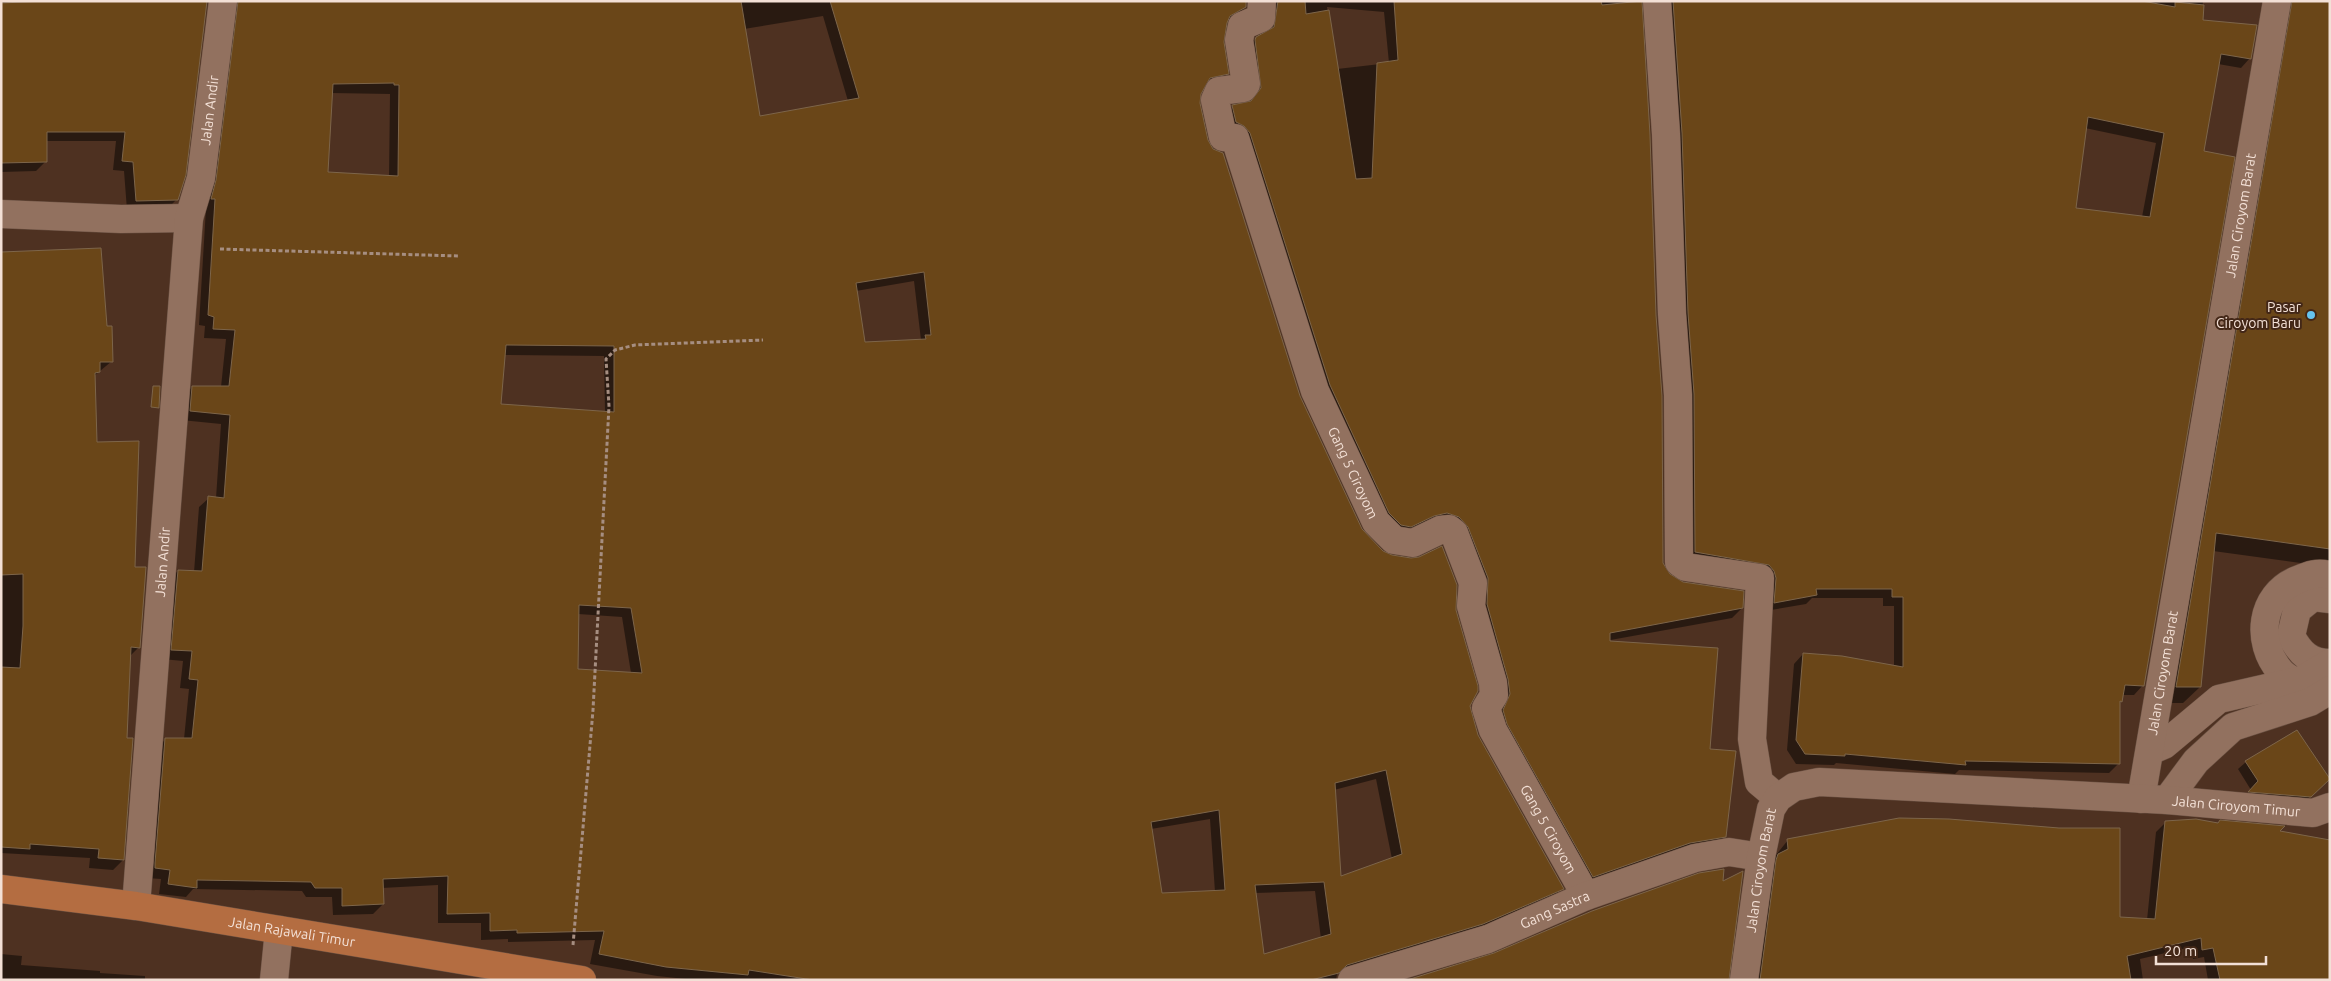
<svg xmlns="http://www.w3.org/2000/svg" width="2331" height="981" font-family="Ubuntu,sans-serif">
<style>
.shadow{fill:#0007;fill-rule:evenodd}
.building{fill:#6a4618;stroke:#7d654a;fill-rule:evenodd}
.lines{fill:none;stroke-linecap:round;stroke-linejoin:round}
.minor-casing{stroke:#695042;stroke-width:29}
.major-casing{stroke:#695042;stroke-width:29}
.path{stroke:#a68e81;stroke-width:3;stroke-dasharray:4 2.5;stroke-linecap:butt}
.minor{stroke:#92715f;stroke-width:28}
.major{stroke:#b46d41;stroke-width:28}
.poi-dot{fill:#66c4ef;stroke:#432717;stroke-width:2}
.labels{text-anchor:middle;stroke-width:4;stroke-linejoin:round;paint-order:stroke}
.street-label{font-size:14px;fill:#f3e0d6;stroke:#432717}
.poi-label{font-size:14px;fill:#f3e0d6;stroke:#432717;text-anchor:end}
</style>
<rect width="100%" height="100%" fill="#4e3121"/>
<!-- shadow -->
<g class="shadow">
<path d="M1,1H206L177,199L167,209L127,210L124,171L113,170L116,141H46V161L36,171L1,172V180Z"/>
<path d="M225,1H1246L1245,7L1235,17L1226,21L1222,42L1227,74L1218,83L1204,86L1200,93L1198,103L1207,141L1299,396L1361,529L1382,552L1455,610L1469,706L1477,735L1562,888L1553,898L1472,934L1337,974L1336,980H695L657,976L590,964L595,940L508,942V939L481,940V923H438V885L382,888L383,904L373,914L333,915L332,897H306L302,891L193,889L186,897L159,894L161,879L146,878L155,749L165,740L184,739L189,689L180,688L183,661L162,659L168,580L178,571L194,572L199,507L209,498H216L221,424L181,420L183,397L192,387H221L226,339L204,338L205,326L199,325L206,208ZM823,16L848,101L759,117L744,29ZM331,93L390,94L389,177L327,173ZM914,281L921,340L864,343L856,291ZM504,355L604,356L605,412L500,405ZM578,614L622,617L631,673L576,671ZM1376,779L1392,859L1340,878L1334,790ZM1210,819L1215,892L1160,895L1151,829ZM1315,891L1321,939L1263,956L1255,893Z"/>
<path d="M1265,1H1640L1662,563L1669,575L1683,584L1742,608L1732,618L1605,641L1709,750L1725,836L1715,846L1583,886L1498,734L1459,537L1400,536L1380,523L1223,116L1233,106L1250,103L1252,92L1247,48L1256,38L1266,33ZM1327,7L1384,12L1389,63L1337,69Z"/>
<path d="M1660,1H2203L2201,21L2250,58L2241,68L2218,64L2203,152L2143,685L2134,695H2122L2119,704V763L2109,773L1959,770L1955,774L1836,763L1834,765L1796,764L1787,750L1794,664L1803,654L1894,666V606H1883V598H1812L1806,604L1765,611L1766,589L1685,562ZM2085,128L2156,143L2142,217L2075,209Z"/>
<path d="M2276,1H2330V567L2213,551L2200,687L2183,703H2160Z"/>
<path d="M1,253L106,327L112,361L94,376L96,444L134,568L139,647L129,657L123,860L113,870L89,868L90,858L1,853Z"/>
<path d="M2246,762L2328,779L2302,804L2242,799L2251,790L2238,769Z"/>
<path d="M2166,822L2278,832L2330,980H2208L2204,957L2193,959L2191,947L2140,959L2143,980H1752L1768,865L1788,840L2118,919L2147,920L2156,832Z"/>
<path d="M1,954L22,956L21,965L100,971V973L145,976V979L158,980H1Z"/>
</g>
<!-- building -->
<g class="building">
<path d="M47,1H207L186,175L178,200L136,201L133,162L122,161L125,132H47V162L1,163V3Z"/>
<path d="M238,1H741L760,116L859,98L830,1H1246V7L1230,16L1227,23L1224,42L1229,74L1210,78L1201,94L1200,103L1208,140L1213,149L1223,153L1300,396L1362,529L1383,551L1392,555L1411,558L1419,557L1442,546L1457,585L1456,610L1478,686V691L1470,706L1478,735L1564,889L1483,924L1347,965L1339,973L1311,980H813L749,970L748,975L666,967L599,954L604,931L517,933V930L490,931V913L447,914L448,876L383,879L384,904L342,906V888H315L311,882L197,880V888L168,884L170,870L155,868V863L165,738H192L198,680L189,679L192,651L171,650L178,570L202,571L208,496L224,498L230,415L190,411L192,386H229L235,330L213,329L214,317L208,315L215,199H211L216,180ZM394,83V85H399L398,176L328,172L333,84ZM924,272L931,335H925L926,339L865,342L856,283ZM506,345L614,346V412L501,404ZM579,605L631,608L642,673L578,669ZM1386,770L1402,854L1341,876L1335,783ZM1219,810L1225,890L1162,893L1151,822ZM1324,882L1331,934L1264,954L1255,885Z"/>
<path d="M1278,1H1305L1306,14L1329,10L1356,179L1372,178L1377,63L1398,60L1394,1H1601L1602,5L1642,1L1650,135L1656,315L1662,396L1663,563L1670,574L1683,582L1744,591L1743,608L1610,633V641L1718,648L1710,749L1736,751L1726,837L1690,843L1593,877L1507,724L1503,710L1510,694L1508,679L1487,604L1488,578L1468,527L1459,517L1447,513L1434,516L1411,527L1401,525L1389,513L1330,385L1250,133L1244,126L1236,122L1232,105L1251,101L1261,88L1255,40L1256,37L1274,27Z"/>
<path d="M1673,1H2142L2175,7V2L2204,5L2203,20L2257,25L2251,59L2221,54L2204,151L2235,157L2144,686L2125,685L2122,702L2120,701V764L1965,761L1966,765L1845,754V756L1805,754L1796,740L1803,653L1842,656L1903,667V597H1892V589H1816L1817,595L1774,603L1776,578L1774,571L1769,565L1695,552L1694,394L1688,313L1682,133ZM2088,117L2164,133L2150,217L2076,208Z"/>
<path d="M2292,1H2330V549L2216,533L2201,687H2176Z"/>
<path d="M101,248L107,326H112L113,362H100V372L95,373L97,442L139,441L135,567H146L140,648L131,647L127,738H133L124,860L98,858L99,849L30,844V849L1,847V667L20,668L23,626V574L1,575V252Z"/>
<path d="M153,386H160L159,408L151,407Z"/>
<path d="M2297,730L2330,779L2311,797L2248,792L2258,781L2245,761Z"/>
<path d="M1899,818L1949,819L2059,828H2120V917L2155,919L2165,821L2196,819L2218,823L2220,820L2285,826L2280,831L2330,840V980H2220L2213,948L2202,950L2201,938L2127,956L2131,980H1760L1776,860L1778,854L1788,849L1787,839Z"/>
<path d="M1724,869L1723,881L1743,871L1729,980H1407L1494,953L1592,911L1699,873Z"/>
</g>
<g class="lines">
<!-- minor casing -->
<g class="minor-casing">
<g id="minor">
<path id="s1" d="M1262,1L1261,18L1242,26L1239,40L1246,84L1243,88L1219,91L1215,100L1223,137L1235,138L1315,391L1376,522L1394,540L1413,543L1440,530L1449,529L1454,533L1473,583L1471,606L1493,683L1494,695L1486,708L1493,730L1586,896"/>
<path d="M1657,1L1666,134L1672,314L1678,395L1679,562L1686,567L1760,578L1752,739L1759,782L1778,798"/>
<path d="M1,214L121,219L189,218"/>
<path d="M2330,599L2313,597L2297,610L2291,636C2300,653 2310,663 2330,663"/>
<path d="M2306,687C2298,684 2285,677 2280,671C2255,642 2260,595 2297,580C2309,575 2316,572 2330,575"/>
<path d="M2150,751L2164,745L2219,699L2302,680L2330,663"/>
<path id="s2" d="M2141,799L2277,1"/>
<path d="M2167,800L2196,761L2233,727L2310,702L2330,690"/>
<path id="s3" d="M136,906L189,218L201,178L223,1"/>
<path d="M274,980L279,930"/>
<path id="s4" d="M1352,980L1488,939L1586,896L1695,858L1729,852L1761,857"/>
<path id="s5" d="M1744,980L1761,857L1771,809L1778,798L1794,787L1819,782L2167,800L2313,813L2330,807"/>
</g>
</g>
<!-- major casing -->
<g class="major-casing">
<g id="major">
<path id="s6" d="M1,889L136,906L582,980"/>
</g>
</g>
<!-- path -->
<g class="path">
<path d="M220,249L459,256"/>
<path d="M573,945L593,710L609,406L606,359L615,350L635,345L763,340"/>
</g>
<!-- minor -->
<use href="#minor" class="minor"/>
<!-- major -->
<use href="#major" class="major"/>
</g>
<!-- markers -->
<circle class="poi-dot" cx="2311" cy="315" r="5"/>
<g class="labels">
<!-- street labels -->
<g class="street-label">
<text dy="5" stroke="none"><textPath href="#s3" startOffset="800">Jalan Andir</textPath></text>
<text dy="5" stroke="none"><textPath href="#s2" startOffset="592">Jalan Ciroyom Barat</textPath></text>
<text dy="5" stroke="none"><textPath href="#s1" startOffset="541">Gang 5 Ciroyom</textPath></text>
<text dy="5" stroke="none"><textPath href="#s3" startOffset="345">Jalan Andir</textPath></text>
<text dy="5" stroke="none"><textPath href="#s2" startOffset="128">Jalan Ciroyom Barat</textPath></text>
<text dy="5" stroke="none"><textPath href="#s5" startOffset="649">Jalan Ciroyom Timur</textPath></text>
<text dy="5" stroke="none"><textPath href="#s1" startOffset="1006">Gang 5 Ciroyom</textPath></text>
<text dy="5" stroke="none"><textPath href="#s5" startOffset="111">Jalan Ciroyom Barat</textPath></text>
<text dy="5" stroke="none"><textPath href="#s4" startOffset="215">Gang Sastra</textPath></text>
<text dy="5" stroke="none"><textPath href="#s6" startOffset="294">Jalan Rajawali Timur</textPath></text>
</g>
<!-- poi labels -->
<g class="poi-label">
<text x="2301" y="312">Pasar<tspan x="2301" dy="16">Ciroyom Baru</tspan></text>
</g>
</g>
<!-- border -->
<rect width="2331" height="981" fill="none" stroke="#f3e0d6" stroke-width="5"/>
<!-- scale -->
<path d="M2156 956v8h110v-8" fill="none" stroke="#f3e0d6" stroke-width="2.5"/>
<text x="2164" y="956" font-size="15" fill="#f3e0d6" stroke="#432717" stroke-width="4" paint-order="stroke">20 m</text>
</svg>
